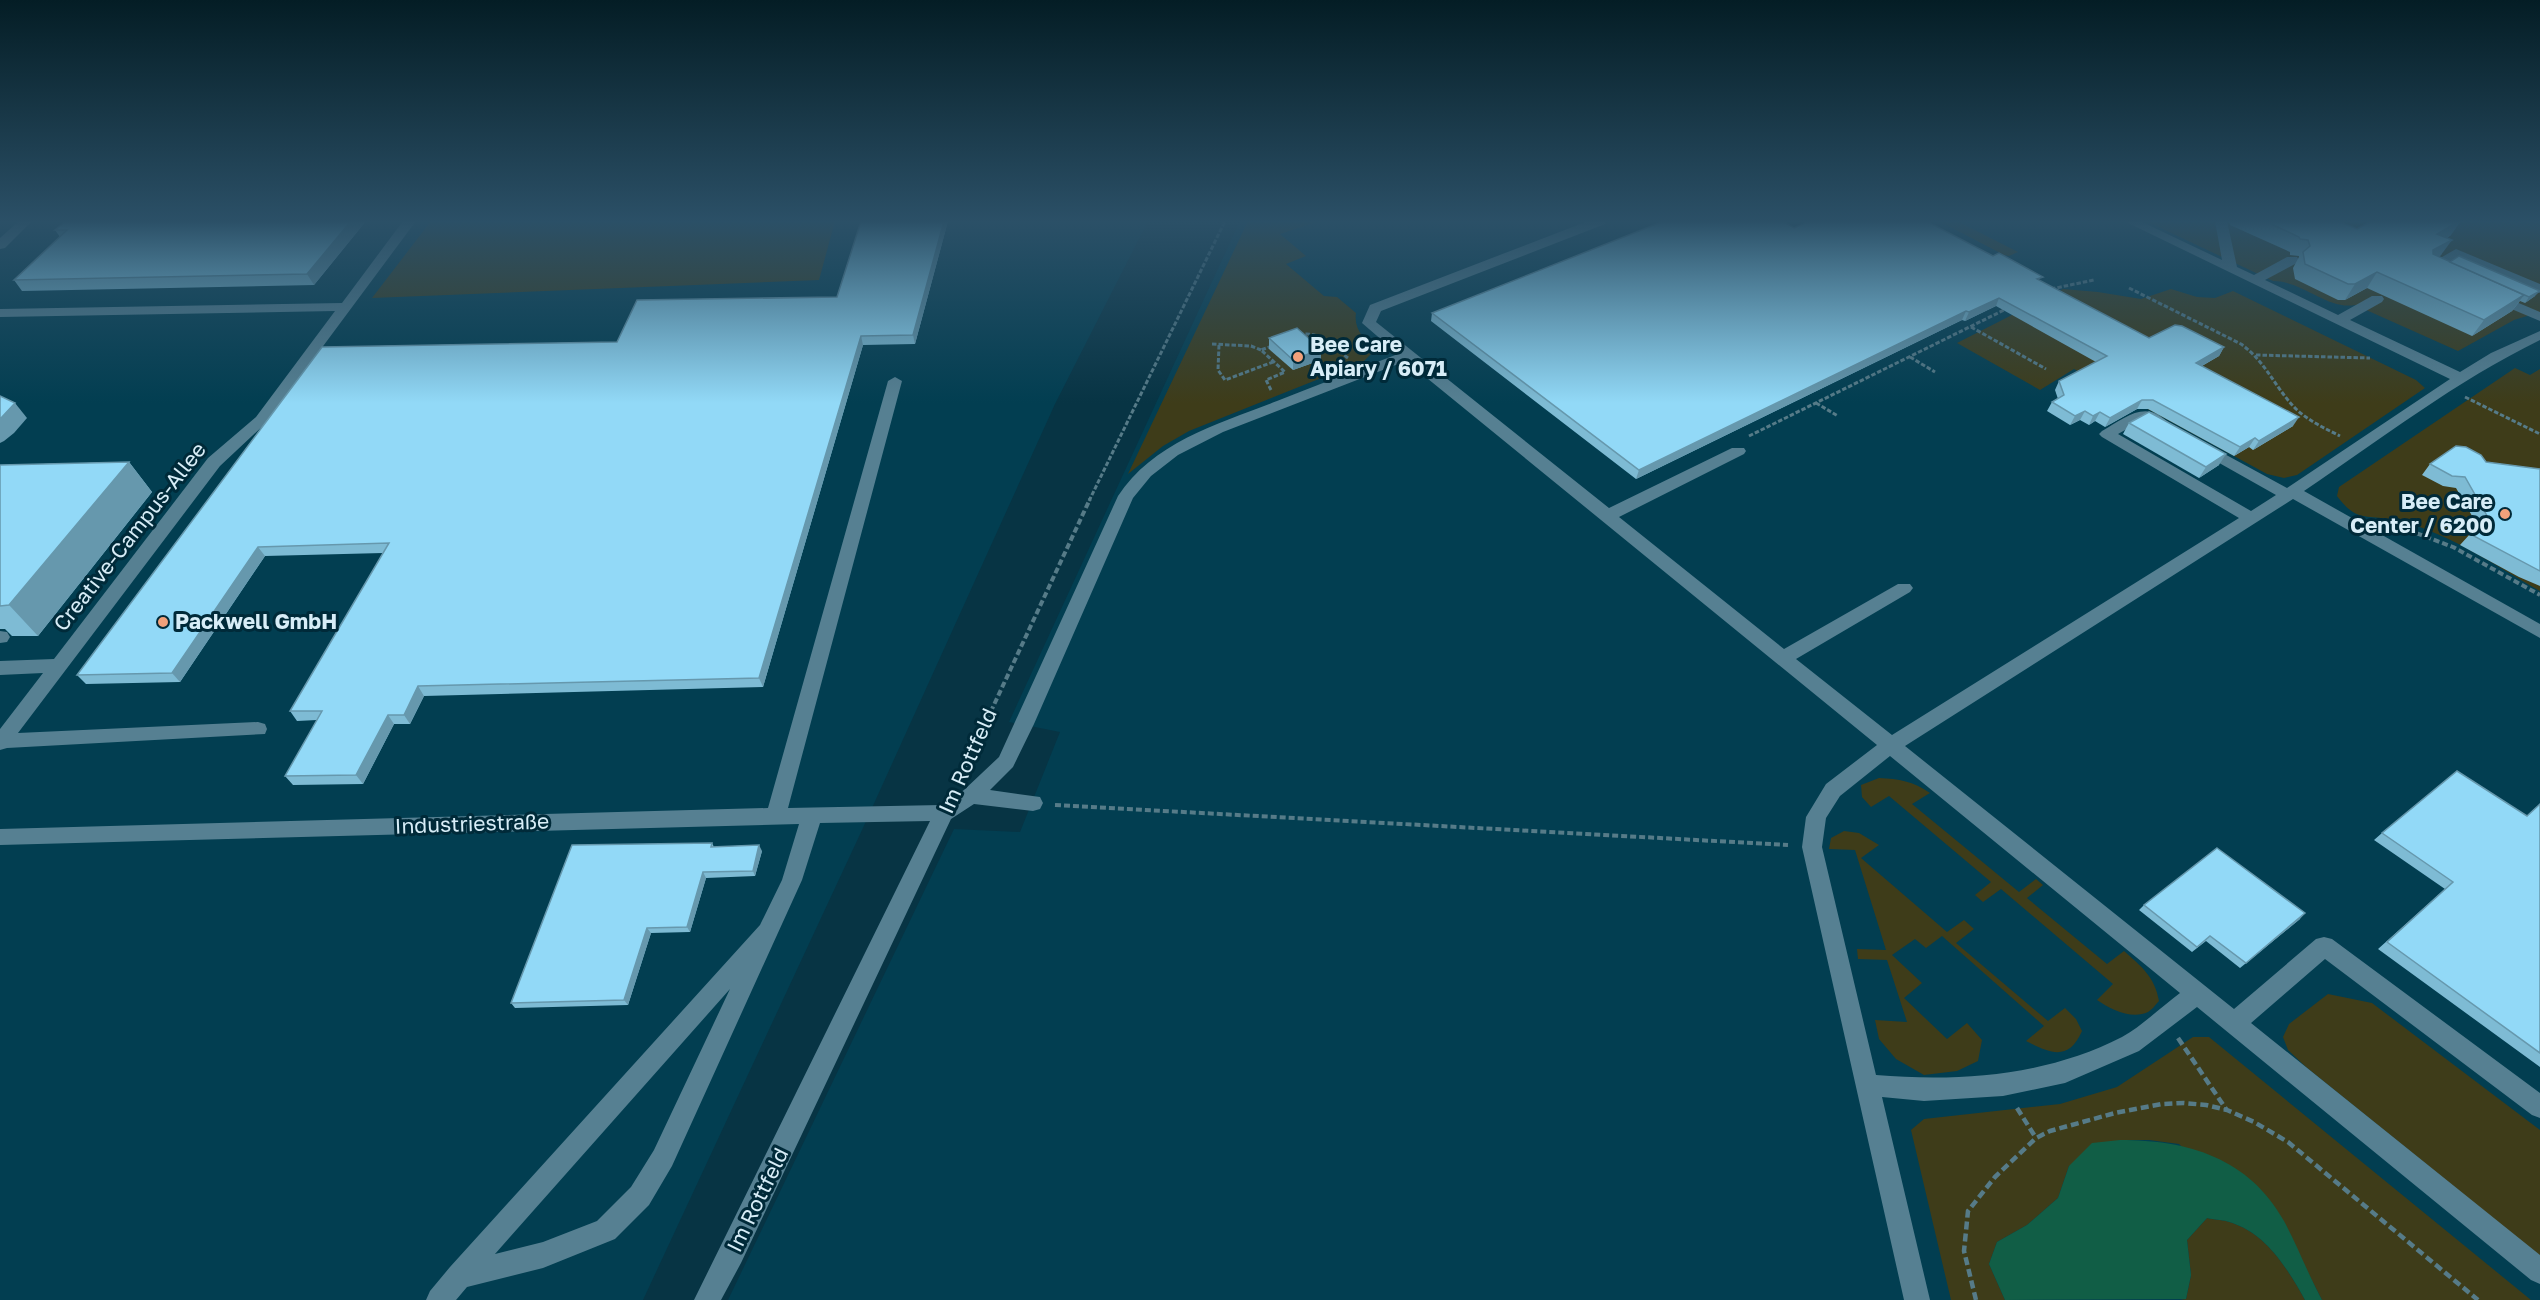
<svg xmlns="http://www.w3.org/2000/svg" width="2540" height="1300" font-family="'Golos Text',sans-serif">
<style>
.built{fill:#023e51}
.green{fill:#3e3c19}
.water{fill:#115e46}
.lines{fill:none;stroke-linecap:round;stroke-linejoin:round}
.path-far2{stroke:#567b88;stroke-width:3;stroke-dasharray:4.5 2;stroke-linecap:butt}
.path-far1{stroke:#567b88;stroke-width:4;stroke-dasharray:6 3;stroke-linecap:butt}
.path{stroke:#567b88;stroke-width:4.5;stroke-dasharray:8 4;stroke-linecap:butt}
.minor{fill:#568092;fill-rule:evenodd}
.wall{fill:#7ebbd4}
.shaded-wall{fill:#6698ad}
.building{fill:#92d9f7;stroke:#6698ad;stroke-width:1.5}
.poi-dot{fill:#f1a17b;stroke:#002a39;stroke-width:2}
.labels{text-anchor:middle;stroke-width:6;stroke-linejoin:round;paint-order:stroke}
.poi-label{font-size:21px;font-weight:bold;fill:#d7edf7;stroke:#002a39;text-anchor:start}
.street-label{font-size:21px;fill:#d7edf7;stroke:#002a39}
</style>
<rect width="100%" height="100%" fill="#073444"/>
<!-- built -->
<g class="built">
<path d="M0,221H1148L1055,404L862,830L643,1300H0Z"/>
<path d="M1240,221H2540V1300H728L954,829L1020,832L1060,732L1009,722Z"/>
</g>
<!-- green -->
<g class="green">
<path d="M431,221H835L819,280L372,298Z"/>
<path d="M1248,221H1319L1280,234L1306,256L1286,264L1324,296L1337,297L1356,313C1353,330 1367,339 1371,354L1364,361L1189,431L1163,446L1128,474Z"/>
<path d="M1939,221H1957L2018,252L2009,256L2004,255Z"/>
<path d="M2146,221H2540V312L2514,320L2458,351L2355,305C2327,310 2303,281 2273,281Z"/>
<path d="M2063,289L2098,292L2141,299L2171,289L2197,297L2215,298L2233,291L2416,380L2425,388L2297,475L2284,478L2267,474L2074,369L2040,390L1957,343Z"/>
<path d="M2515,368L2530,375L2540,369V591C2496,566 2443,529 2394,520C2366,514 2357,523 2337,496L2339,487Z"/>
<path d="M1879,778C1899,779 1913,781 1930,793L1912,804L2019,892L2036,879L2043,885L2027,898L2107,964L2124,951C2141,966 2155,977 2159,1001C2156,1004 2152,1010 2148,1012C2132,1020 2110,1009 2097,1000L2113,984L2001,889L1983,902L1975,895L1991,882L1889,796L1871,807L1862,797L1861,785Z"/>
<path d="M1844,831L1859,833L1879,845L1861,858L1947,932L1964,920L1974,929L1956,943L2048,1021L2065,1008L2076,1019L2082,1031C2069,1061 2051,1054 2026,1041L2044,1026L1942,936L1926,948L1915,939L1892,955L1922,983L1904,998L1947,1039L1967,1023L1982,1040L1978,1061L1957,1071L1924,1075L1896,1059L1879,1039L1875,1020L1907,1022L1887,960L1858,959L1857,949L1886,950L1855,850L1829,849L1831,838Z"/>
<path d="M2328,994L2372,1003L2540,1130V1256L2306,1067L2288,1050L2283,1037L2289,1024Z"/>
<path d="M2193,1037H2209L2531,1300H2322L2306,1269L2179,1144L2149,1140H2120L2069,1166L2058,1198L2027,1225L1997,1242L1989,1264L2005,1300H1951L1911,1130L1924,1119L2060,1104L2117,1087Z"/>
<path d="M2207,1218C2216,1220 2227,1220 2235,1224C2268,1236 2289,1271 2305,1300H2180L2186,1299L2191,1275L2187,1240Z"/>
</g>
<!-- water -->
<path class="water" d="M2120,1140C2188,1140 2249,1158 2284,1221C2298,1247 2308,1274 2322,1300H2305C2289,1271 2268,1236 2235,1224C2227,1220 2216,1220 2207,1218L2187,1240L2191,1275L2186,1299L2005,1300L1989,1264L1997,1242L2027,1225L2058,1198L2069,1166L2092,1143Z"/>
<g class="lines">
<!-- path-far2 -->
<g class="path-far2">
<path d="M2129,288L2241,344C2267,363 2275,388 2296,409C2309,421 2324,428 2340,436"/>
<path d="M2051,289L2094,280"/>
<path d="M1971,327L2046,369"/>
<path d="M1299,335C1320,330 1332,346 1348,358"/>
<path d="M1212,344L1251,346L1261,350"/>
<path d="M1219,345L1218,370L1225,380L1273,362"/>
<path d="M2256,355L2370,358"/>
<path d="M1910,357L1935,372"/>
<path d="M1271,390L1266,380L1285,372L1261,350L1272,346"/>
<path d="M2465,397L2540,434"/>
<path d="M1816,403L1838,416"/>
<path d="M1749,436L2006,309"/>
<path d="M1089,501L1225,221"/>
</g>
<!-- path-far1 -->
<g class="path-far1">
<path d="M2400,527L2453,547L2540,595"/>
<path d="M964,769L1090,499"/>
<path d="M1055,805L1788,845"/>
</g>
<!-- path -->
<g class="path">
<path d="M2178,1038L2226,1109"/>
<path d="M2017,1108L2036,1138"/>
<path d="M1976,1300L1964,1251L1968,1211L1995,1177L2036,1138L2050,1131L2115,1113L2162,1104L2184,1103L2206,1105L2227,1110L2254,1122L2288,1142L2478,1300"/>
</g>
<!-- minor -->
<g class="minor">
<path d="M19,221H32L5,248L0,249V238Z"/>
<path d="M403,221H416L266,423L220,466L18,733L258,722L265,724L267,729L265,734L7,748L0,750V729L43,673L0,675V661L54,659L208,458L256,417L335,311L0,317V309L342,303Z"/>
<path d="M1588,221H1606L1605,224L1381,311L1376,322L1609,508L1732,448H1744L1746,451L1744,454L1619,517L1784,649L1898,584H1910L1913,588L1910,592L1796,659L1892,735L2239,518L2102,437L2099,434L2102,431C2126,417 2148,397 2171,426L2168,429H2158L2143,420L2118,434L2251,511L2276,495L2198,451L2195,448L2198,445H2208L2287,488L2450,379L2124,221H2140L2222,260L2215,221H2227L2237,267L2254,275L2287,257H2297L2299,260L2297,263L2265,280L2338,315L2372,296H2382L2384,299L2382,302L2350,320L2460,372L2491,353L2540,331V340C2456,381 2381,439 2304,491L2540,624V638L2293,499L1905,746L2234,1009L2316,939L2324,937L2332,939L2540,1093V1118L2532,1115L2325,959L2251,1023L2540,1255V1284L2531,1280L2197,1007L2139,1051L2065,1083L2003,1096L1924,1101L1882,1097L1930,1300H1904L1802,847L1806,817L1826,784L1877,745L1406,361L1223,432L1178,455L1151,476L1133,498L1034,724L1013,767L990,790L1040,797L1043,803L1040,809L1033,811L974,804L951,819L741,1263L721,1300H694L930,821L820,823L802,880L672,1166L649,1205L615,1239L543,1268L467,1287L456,1300H426L430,1291L450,1267L760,925L782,880L799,824L0,845V829L768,808L888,381L895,377L902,381L788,808L941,805L964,790L999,757L1118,496C1153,442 1220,423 1277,401C1318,385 1358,369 1398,354L1362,323L1370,305ZM1890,756L2180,993C2161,1007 2142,1026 2122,1037C2046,1076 1959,1082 1876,1075L1822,847L1826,818L1840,796ZM730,989L654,1150L631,1187L597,1221L543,1242L495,1254Z"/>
<path d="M2456,249L2540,284V293L2457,258L2440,268L2444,271L2442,274H2432L2423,268Z"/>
<path d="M2495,293L2540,312V321L2490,300L2488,297L2490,294Z"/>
<path d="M0,631L7,632L10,637L7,642L0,643Z"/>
</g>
</g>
<!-- wall -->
<g class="wall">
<path d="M66,221H366L314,285L22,291L14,280L60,237L55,230Z"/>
<path d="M948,221L915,344L863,345L763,687L424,696L410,724H394L363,784L293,785L285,776L317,720L297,721L290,711L383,553L265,556L180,682L86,684L77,675L322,347L617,342L837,297Z"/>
<path d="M2229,221H2338L2357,229L2451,235L2447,238L2441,255L2438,257L2535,296L2525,303L2520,301L2512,311L2472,336L2367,288L2345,300H2338L2295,279L2293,268L2299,257V256L2290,255V252L2230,225Z"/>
<path d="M1794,228L2041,281L2149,338L2224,347L2219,356L2202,366L2293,426L2253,450L2249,447L2234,456L2148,409H2137L2105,427L2095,421L2089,425L2080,420L2070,425L2047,411L2052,402L2058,399L2055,390L2059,381L2096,362L1996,306L1965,321L1962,320L1636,479L1431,321L1432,313Z"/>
<path d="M1269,338L1321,349V360L1293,370L1269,349Z"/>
<path d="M2129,423L2219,465L2199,478L2123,434Z"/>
<path d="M129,462L152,492L38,636H12L5,629H0V630V465Z"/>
<path d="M2486,462L2540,469V586L2519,577L2460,545L2470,534L2479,528L2456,488L2443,486L2422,475L2430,464Z"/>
<path d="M2540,804V1067L2378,949L2445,889L2374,840L2382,833L2527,816Z"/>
<path d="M712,843L714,847L762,851L755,876L706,878L690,932L651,933L628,1005L515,1008L511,1003Z"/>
<path d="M2144,905L2300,919L2240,968L2206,941L2192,952L2139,910Z"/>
</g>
<!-- shaded-wall -->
<g class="shaded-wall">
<path d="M351,221H366L314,285L307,274Z"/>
<path d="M944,221H948L915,344L913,335Z"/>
<path d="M2459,221H2461L2451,235L2426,249L2437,234Z"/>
<path d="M2452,240L2441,255L2422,266L2433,250Z"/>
<path d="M2377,272L2367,288L2345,300L2355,284Z"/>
<path d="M2540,291L2535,296L2525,303L2529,297Z"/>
<path d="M2524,295L2512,311L2472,336L2484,320Z"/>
<path d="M1999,298L1996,306L1965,321L1969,312Z"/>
<path d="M1966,311L1962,320L1636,479L1639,470Z"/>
<path d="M861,336L863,345L763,687L759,678Z"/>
<path d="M2224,347L2219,356L2191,372L2196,363Z"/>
<path d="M1321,349V360L1293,370V360Z"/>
<path d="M2142,400L2137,409L2105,427L2110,418Z"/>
<path d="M15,403L27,418L14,433L4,441L0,443V419Z"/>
<path d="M2085,411L2080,420L2070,425L2075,416Z"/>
<path d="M2100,412L2095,421L2089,425L2093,416Z"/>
<path d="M2299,417L2293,426L2253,450L2259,441Z"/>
<path d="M2255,438L2249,447L2234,456L2240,447Z"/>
<path d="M2226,454L2219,465L2199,478L2206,467Z"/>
<path d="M129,462L152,492L38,636L9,605Z"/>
<path d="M258,547L265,556L180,682L172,673Z"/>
<path d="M418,686L424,696L410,724L404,715Z"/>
<path d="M388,715L394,724L363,784L356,775Z"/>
<path d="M759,845L762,851L755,876L753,871Z"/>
<path d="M703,872L706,878L690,932L687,927Z"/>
<path d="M2305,913L2300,919L2240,968L2246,963Z"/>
<path d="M647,928L651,933L628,1005L624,1000Z"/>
</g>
<!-- building -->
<g class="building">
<path d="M66,221H351L307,274L14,280L67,230H55Z"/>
<path d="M861,221H944L913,335L861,336L759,678L418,686L404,715H388L356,775L285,776L322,711H290L389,543L258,547L172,673L77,675L322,347L617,342L637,300L837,297Z"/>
<path d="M1664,221H1782L1794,228L1810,221H1926L1993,256L1999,253L2043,277L2037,279L2149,338L2175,325L2182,326L2224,347L2196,363L2299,417L2259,441L2255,438L2240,447L2153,400H2142L2110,418L2100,412L2093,416L2085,411L2075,416L2052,402L2064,395L2059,381L2107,356L1999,298L1969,312L1966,311L1639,470L1432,313Z"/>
<path d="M2265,221H2338L2357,229L2372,221H2459L2437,234L2452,240L2433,250V254L2524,295L2484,320L2377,272L2355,284H2348L2305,264L2303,252L2310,246L2308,240L2300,239L2299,237Z"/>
<path d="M2459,256L2540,291L2529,297L2450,262Z"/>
<path d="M1297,328L1321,349L1293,360L1269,338Z"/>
<path d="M0,396L15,403L0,419Z"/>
<path d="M2149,412L2226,454L2206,467L2129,423Z"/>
<path d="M2456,446L2466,447L2481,455L2486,462L2540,469V571L2470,534L2490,521L2465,477L2452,476L2430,464Z"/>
<path d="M129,462L9,605L0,606V465Z"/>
<path d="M2457,771L2527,816L2540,804V1053L2387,942L2453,882L2382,833Z"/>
<path d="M712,843L711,847L759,845L753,871L703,872L687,927L647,928L624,1000L511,1003L572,845Z"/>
<path d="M2217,848L2305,913L2246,963L2210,936L2197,947L2144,905Z"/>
</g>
<!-- sky -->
<linearGradient id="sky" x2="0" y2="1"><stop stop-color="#041d25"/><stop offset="0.55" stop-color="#2b5067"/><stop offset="1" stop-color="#2b5067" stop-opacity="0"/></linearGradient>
<rect width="2540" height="403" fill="url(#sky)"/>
<!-- markers -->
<g class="poi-dot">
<circle cx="1298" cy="357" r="6"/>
<circle cx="2505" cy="514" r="6"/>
<circle cx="163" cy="622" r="6"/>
</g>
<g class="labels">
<!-- poi labels -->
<g class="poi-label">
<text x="1310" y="352">Bee Care<tspan x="1310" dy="24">Apiary / 6071</tspan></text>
<text x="2493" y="509" text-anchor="end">Bee Care<tspan x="2493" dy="24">Center / 6200</tspan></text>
<text x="175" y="629">Packwell GmbH</text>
</g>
<!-- street labels -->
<g class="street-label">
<text transform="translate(130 537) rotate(-52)" y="7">Creative-Campus-Allee</text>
<text transform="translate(968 761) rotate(-66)" y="7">Im Rottfeld</text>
<text transform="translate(472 824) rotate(-2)" y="7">Industriestraße</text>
<text transform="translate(758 1200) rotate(-64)" y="7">Im Rottfeld</text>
</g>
</g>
</svg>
